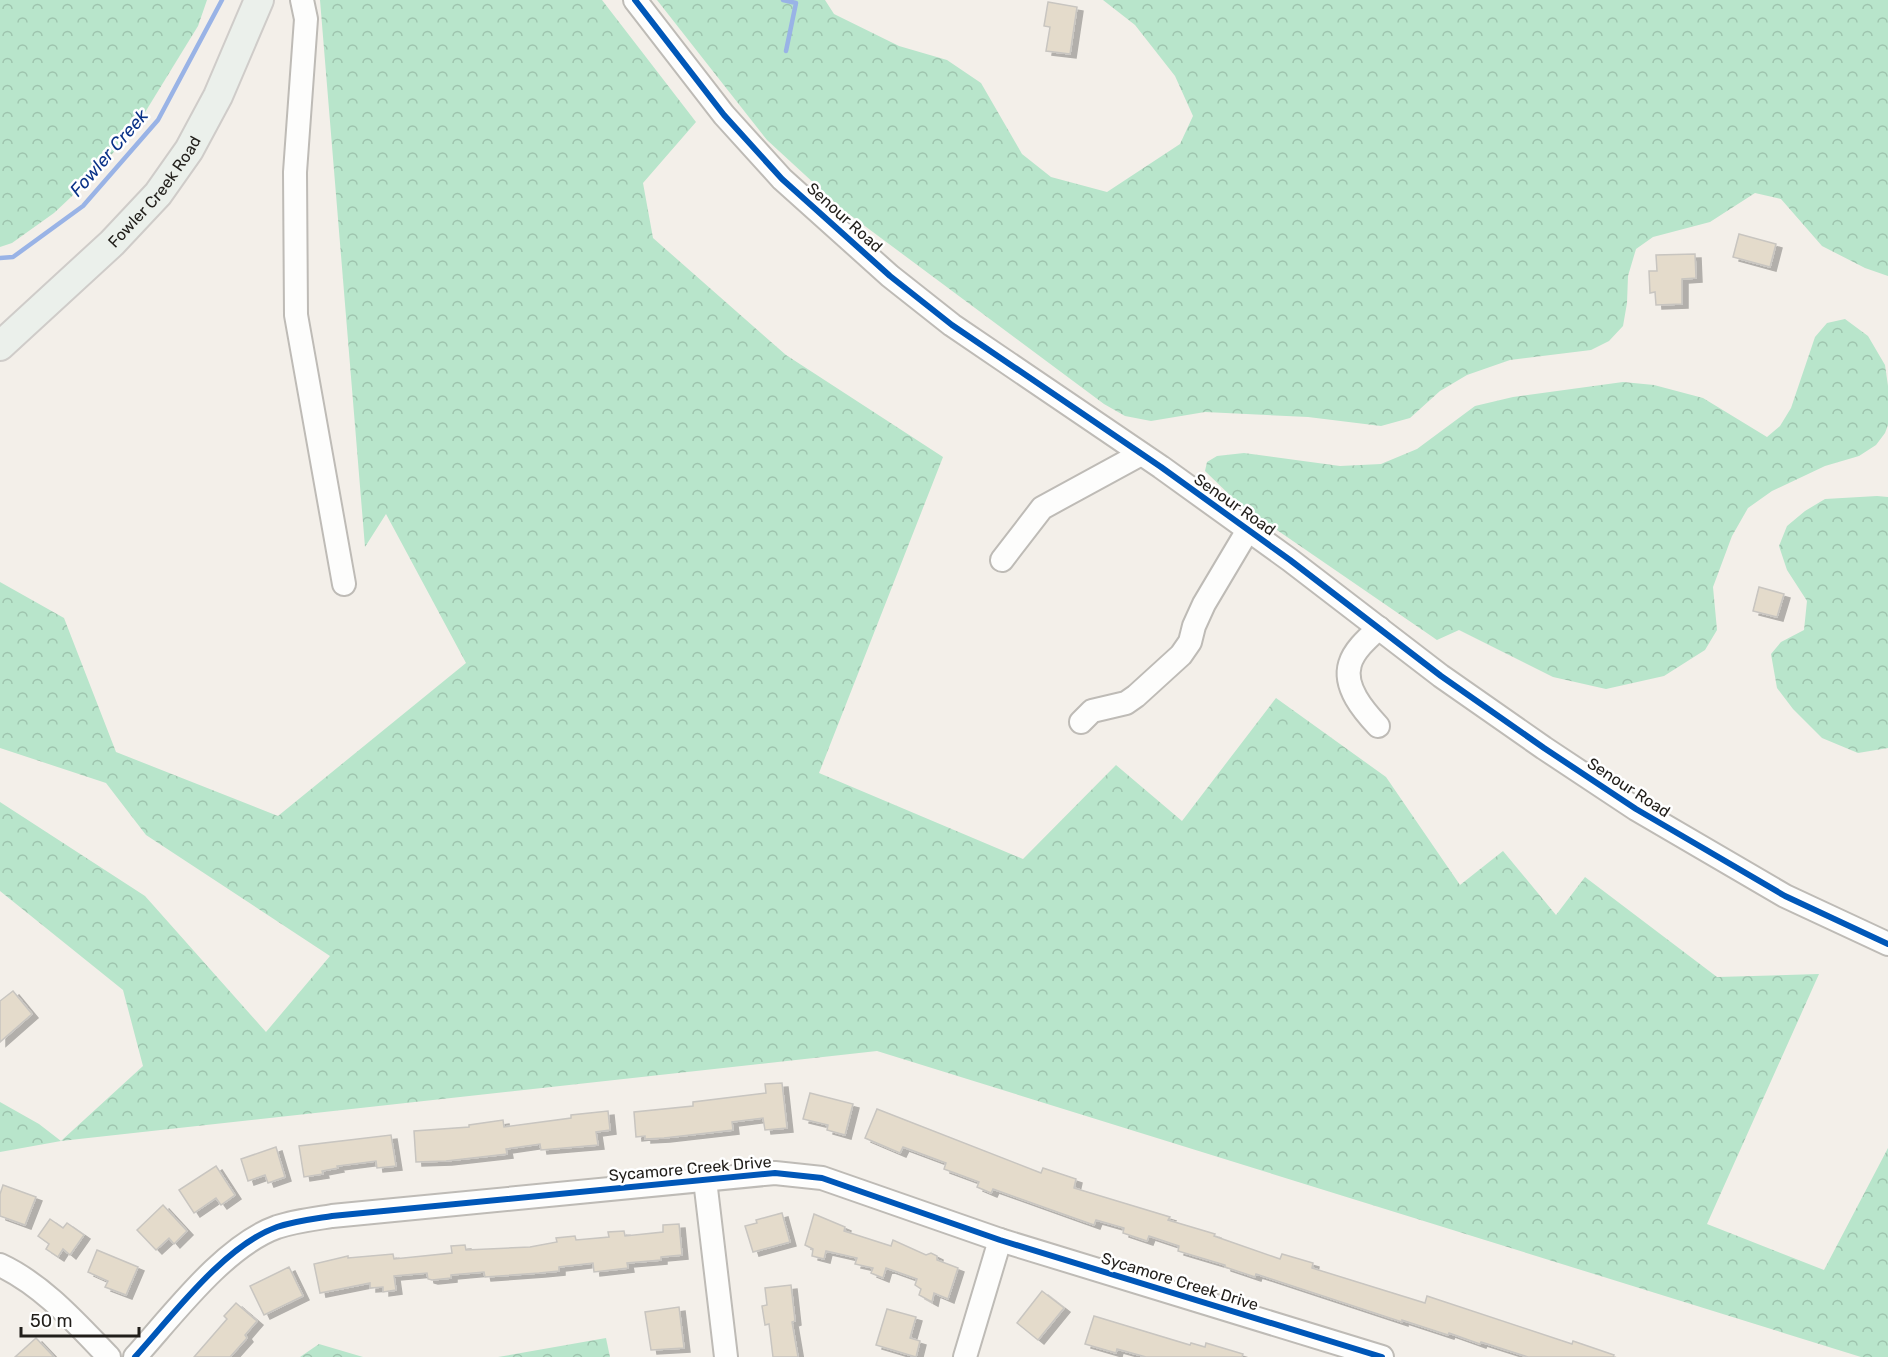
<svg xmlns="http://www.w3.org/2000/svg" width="1888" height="1357" font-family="Rubik,sans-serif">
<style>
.forest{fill:url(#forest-crowns)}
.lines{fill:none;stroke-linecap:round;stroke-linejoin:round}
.stream{stroke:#99b3e6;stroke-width:4.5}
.building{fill:#e4dbcb;stroke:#c8c5c0;stroke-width:1.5;filter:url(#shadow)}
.minor-casing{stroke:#bebbb6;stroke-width:26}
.major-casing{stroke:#cfccc9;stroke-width:32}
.minor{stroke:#fdfdfc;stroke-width:22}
.major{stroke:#ebf0eb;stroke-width:28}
.cycleway-casing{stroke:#fff;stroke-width:10}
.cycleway{stroke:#0057b8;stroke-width:6}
.labels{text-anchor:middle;stroke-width:5;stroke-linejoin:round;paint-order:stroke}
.street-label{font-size:16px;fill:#211e1a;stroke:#fff}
.water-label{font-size:18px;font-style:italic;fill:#0a3288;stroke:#fff}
</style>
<defs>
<pattern id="forest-crowns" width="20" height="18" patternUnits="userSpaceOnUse" patternTransform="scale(1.5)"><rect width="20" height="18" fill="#b8e5cb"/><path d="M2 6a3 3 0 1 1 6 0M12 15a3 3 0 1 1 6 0" fill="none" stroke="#9ec4ae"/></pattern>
<filter id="shadow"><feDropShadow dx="6" dy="4" stdDeviation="0" flood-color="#0004"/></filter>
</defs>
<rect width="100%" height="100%" fill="#f3efe9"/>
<!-- forest -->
<g class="forest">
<path d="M0,0H207L198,26L136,127L89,180L54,213L12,243L0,247Z"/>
<path d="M320,0H602L696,122L643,183L653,238L786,355L943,457L819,773L1023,859L1116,765L1182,821L1276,698L1386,777L1460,885L1503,851L1556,915L1585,877L1717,977L1819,974L1707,1224L1824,1270L1888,1148V1357H1861L877,1051L61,1141L0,1152V1102L39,1124L61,1141L143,1066L123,990L0,891V802L145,896L266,1032L330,956L146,835L106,783L0,748V582L64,618L116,752L278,816L466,663L386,514L365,547Z"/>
<path d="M657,0H825L834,14L899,46L947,60L981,83L1022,154L1051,177L1107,192L1180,144L1193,116L1175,76L1135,25L1103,0H1888V276L1865,268L1822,246L1781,199L1755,193L1710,222L1653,237L1636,249L1628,276L1627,303L1623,326L1609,341L1591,350L1510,360L1467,375L1440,391L1410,418L1381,426L1308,417L1205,412L1151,421L1125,416L1104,404L842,209L767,140Z"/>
<path d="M1845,319L1868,336L1885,365L1888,386V425L1885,433L1876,445L1859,456L1825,466L1772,491L1748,508L1732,536L1713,587L1717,630L1705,650L1664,676L1606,689L1553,677L1459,630L1437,640L1239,504L1205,471L1207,462L1217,456L1244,453L1340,466L1381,464L1417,449L1475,406L1513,397L1623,382L1654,385L1703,398L1767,437L1780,426L1791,408L1815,337L1827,323Z"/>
<path d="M1877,496L1888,497V748L1858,753L1822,738L1793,709L1777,688L1771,654L1781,642L1804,630L1807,601L1787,570L1779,546L1787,526L1805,511L1825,499Z"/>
<path d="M606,1338L610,1357H498Z"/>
<path d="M319,1344L363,1357H300Z"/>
</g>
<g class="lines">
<!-- stream -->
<g class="stream">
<path d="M783,0L796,3L786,51"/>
<path d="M0,258L13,257L83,206L158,120L222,0"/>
</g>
</g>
<!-- building -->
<g class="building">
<path d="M1048,2L1077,7L1070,54L1046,51L1050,27L1044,26Z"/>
<path d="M1739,234L1776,244L1770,267L1733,257Z"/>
<path d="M1695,254L1696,278L1682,279V304L1656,305L1655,292L1650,293L1649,271H1657L1656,255Z"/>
<path d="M1759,587L1784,594L1777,617L1753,611Z"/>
<path d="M13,991L32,1014L0,1042V1001Z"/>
<path d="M782,1083L787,1128L765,1130L763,1118L732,1122L733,1130L664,1138L645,1139V1136L636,1137L634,1112L693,1106V1102L766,1093L765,1084Z"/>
<path d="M810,1093L853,1104L845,1135L827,1130L828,1125L803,1119Z"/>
<path d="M877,1109L1041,1173L1043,1168L1076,1179L1074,1188L1170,1217L1168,1220L1215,1234L1214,1236L1280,1259L1282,1254L1313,1263L1312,1268L1425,1303L1427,1296L1572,1344L1573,1341L1614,1355L1613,1357H1528L1481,1342L1480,1344L1449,1333L1448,1335L1402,1320V1322L1256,1274L1255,1277L1225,1267V1265L1178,1251L1179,1246L1149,1236L1147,1241L1123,1233L1124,1228L1096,1220L1094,1225L1077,1219L993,1189L991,1193L977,1187L979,1182L944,1169L946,1163L903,1147L900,1153L865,1138Z"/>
<path d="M608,1111L610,1130L596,1132L598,1145L541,1150L540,1144L506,1149L507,1154L446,1161L416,1162L414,1131L469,1127V1125L503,1120L504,1127L571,1118V1115Z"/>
<path d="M391,1135L396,1166L377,1168L376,1161L337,1166L338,1168L322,1171L323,1174L304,1177L299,1146Z"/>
<path d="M276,1147L285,1177L268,1183L265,1175L248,1181L241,1159Z"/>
<path d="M216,1166L235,1195L221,1205L216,1198L194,1213L179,1190Z"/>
<path d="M3,1185L36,1197L25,1225L0,1216V1194Z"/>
<path d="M163,1205L187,1231L174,1244L169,1238L156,1250L137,1230Z"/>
<path d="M782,1213L790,1242L753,1252L745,1226L757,1223L756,1220Z"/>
<path d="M814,1214L845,1227L844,1231L891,1246L893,1240L926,1255L931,1253L937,1256V1260L958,1268L948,1299L934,1293L932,1302L919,1295L921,1289L915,1285L917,1279L886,1268L883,1278L871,1273L873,1268L855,1264L857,1258L826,1251L824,1259L812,1256L813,1249L805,1245Z"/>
<path d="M50,1219L63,1228L67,1223L84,1235L70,1255L63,1249L58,1257L46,1249L49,1244L38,1236Z"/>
<path d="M679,1224L682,1255L661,1257V1260L627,1263L628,1268L594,1272L593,1263L559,1267V1271L539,1273L485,1277L484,1272L451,1275V1278L432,1280L428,1279L427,1273L394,1276L396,1290L383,1292V1287L370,1288V1283L320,1293L314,1264L348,1256V1258L393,1254L394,1259L452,1253L451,1246L465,1245L466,1250L530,1247L557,1242L556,1238L575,1236L576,1240L609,1237L608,1232L624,1231L625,1236L663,1232V1225Z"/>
<path d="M97,1250L138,1267L126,1295L105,1287L108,1281L88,1272Z"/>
<path d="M289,1267L303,1296L264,1315L250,1286Z"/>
<path d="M791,1285L795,1321L792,1322L798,1357H773L769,1324L765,1325L762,1306L767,1305L765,1288Z"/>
<path d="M1042,1291L1064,1308L1038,1340L1017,1323Z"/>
<path d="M236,1303L257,1321L245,1335L247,1338L230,1357H194L227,1319L224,1316Z"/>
<path d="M679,1307L684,1348L651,1350L645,1312Z"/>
<path d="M887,1309L916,1317L910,1338L920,1341L916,1357L876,1345Z"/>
<path d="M1094,1316L1190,1345L1191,1343L1205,1347L1206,1343L1243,1354L1242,1357H1146L1117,1349L1116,1353L1085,1344Z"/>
<path d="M36,1338L54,1357H15Z"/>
</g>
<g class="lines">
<!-- minor casing -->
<g class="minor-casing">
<g id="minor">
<path d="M302,0L306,19L295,172L296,315L344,584"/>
<path d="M635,0L724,115L782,179L890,276L952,325L1161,467L1290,560L1441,676L1544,748L1636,809L1785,896L1888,944"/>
<path d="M1002,560L1042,508L1141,454"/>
<path d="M1081,722L1092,711L1126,703L1136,696L1181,655L1190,642L1194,626L1204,604L1248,530"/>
<path d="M1378,726C1364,711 1343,687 1350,664C1354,650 1368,638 1379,628"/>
<path d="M705,1180L726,1357"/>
<path d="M0,1265C43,1285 77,1324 109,1357"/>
<path d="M135,1357C173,1315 224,1246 277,1227C295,1221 313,1219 332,1216L775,1173L822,1178L1000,1240L1382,1357"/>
<path d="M965,1357L1000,1240"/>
</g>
</g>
<!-- major casing -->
<g class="major-casing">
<g id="major">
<path id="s1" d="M0,346L112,243L158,194L189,150L218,96L259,0"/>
</g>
</g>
<!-- minor -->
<use href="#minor" class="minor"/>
<!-- major -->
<use href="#major" class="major"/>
<!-- cycleway casing -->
<g class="cycleway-casing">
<g id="cycleway">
<path d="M635,0L724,115L782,179L890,276L952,325L1161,467L1290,560L1441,676L1544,748L1636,809L1785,896L1888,944"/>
<path d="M135,1357C173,1315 224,1246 277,1227C295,1221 313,1219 332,1216L775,1173L822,1178L1000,1240L1382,1357"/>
</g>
</g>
<!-- cycleway -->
<use href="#cycleway" class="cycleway"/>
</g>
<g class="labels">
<!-- street labels -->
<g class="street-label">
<text dy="6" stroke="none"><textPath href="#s1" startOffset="219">Fowler Creek Road</textPath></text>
<text transform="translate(845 217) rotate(42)" y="6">Senour Road</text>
<text transform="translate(1235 504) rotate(35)" y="6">Senour Road</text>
<text transform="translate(1629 787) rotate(33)" y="6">Senour Road</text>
<text transform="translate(690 1168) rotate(-5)" y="6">Sycamore Creek Drive</text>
<text transform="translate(1180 1281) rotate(17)" y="6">Sycamore Creek Drive</text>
</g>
<!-- water labels -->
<g class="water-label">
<text transform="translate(109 153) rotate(-49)" y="6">Fowler Creek</text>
</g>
</g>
<!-- scale -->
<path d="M21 1327v9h118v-9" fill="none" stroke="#211e1a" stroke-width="3"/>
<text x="30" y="1327" font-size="18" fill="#211e1a" stroke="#ffffff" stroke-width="4.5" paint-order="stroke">50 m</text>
</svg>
